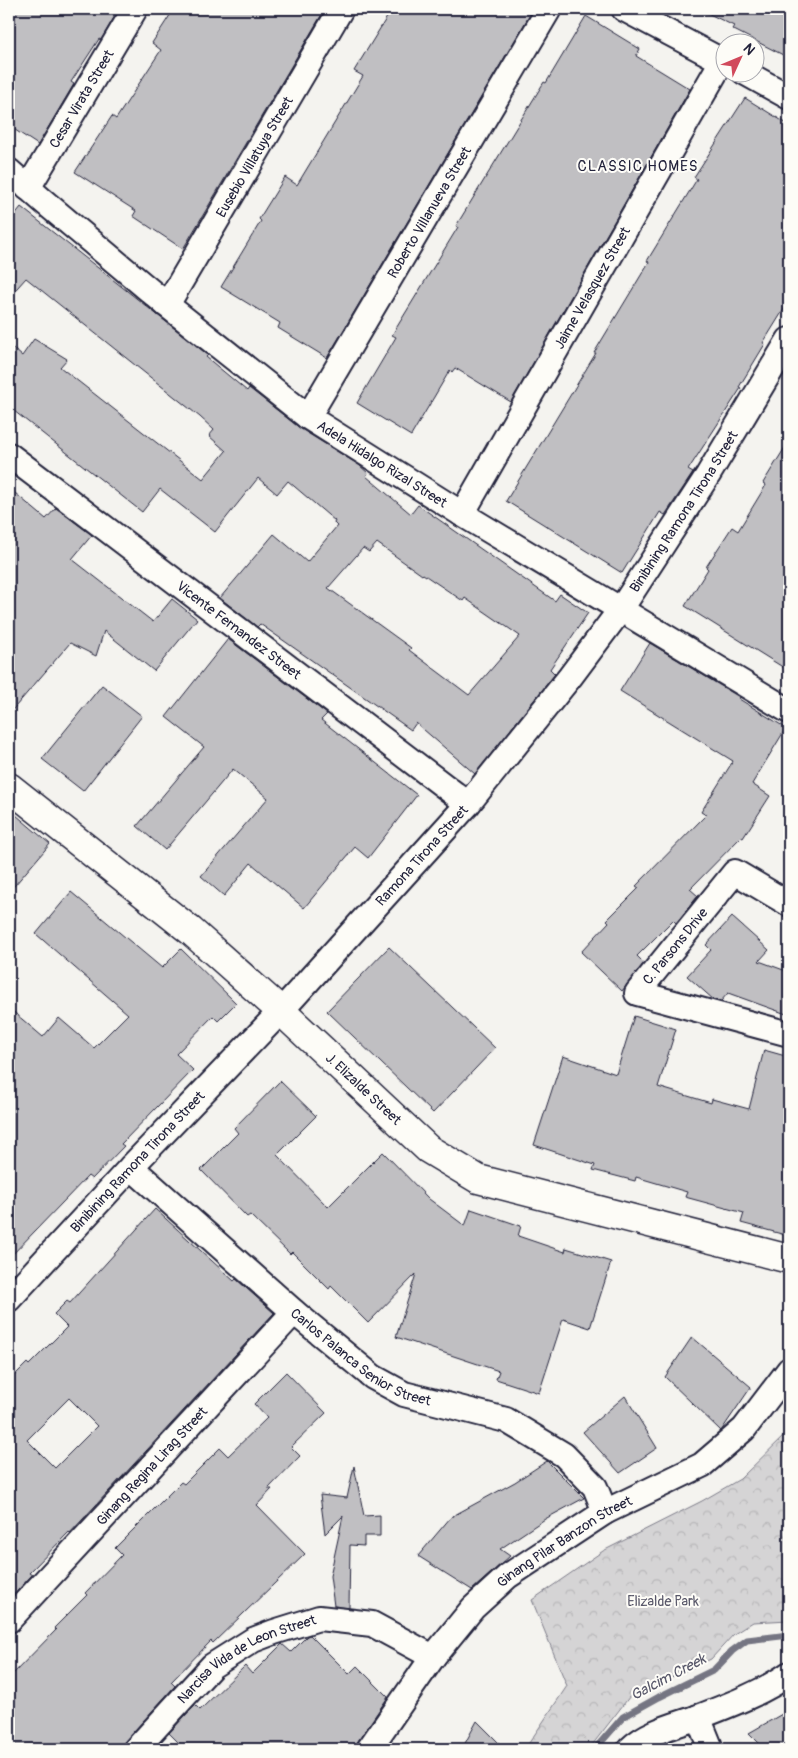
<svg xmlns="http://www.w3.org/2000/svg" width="798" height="1758" font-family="Pangolin,sans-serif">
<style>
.forest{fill:url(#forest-crowns);stroke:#7c7b88}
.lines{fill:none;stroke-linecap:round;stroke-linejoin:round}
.stream{stroke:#757582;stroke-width:7}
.building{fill:#c0bfc2;stroke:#22223b;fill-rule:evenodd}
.minor-casing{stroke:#22223b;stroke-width:28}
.tertiary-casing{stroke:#22223b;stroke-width:31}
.minor{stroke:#fdfcf7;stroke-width:24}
.tertiary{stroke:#fdfcf7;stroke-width:28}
.labels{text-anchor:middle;stroke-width:4;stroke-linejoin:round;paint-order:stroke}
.street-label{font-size:14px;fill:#22223b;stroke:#fdfcf7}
.park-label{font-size:14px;fill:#585769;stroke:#fdfcf7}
.neighbourhood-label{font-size:15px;letter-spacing:1px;fill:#22223b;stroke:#fdfcf7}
.water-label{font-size:15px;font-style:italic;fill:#59596b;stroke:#fdfcf7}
</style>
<defs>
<pattern id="forest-crowns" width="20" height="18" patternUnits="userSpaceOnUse" patternTransform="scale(1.25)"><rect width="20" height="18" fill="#d5d4d5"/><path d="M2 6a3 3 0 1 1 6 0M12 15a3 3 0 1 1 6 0" fill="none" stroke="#b7b6b8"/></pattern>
</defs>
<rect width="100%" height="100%" fill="#f4f3ef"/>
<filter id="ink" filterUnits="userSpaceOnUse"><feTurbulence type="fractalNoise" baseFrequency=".02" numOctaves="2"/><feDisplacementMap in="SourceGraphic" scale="10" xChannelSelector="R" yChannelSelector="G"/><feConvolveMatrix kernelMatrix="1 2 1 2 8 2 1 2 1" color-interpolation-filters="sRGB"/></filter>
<g filter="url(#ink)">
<!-- forest -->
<path class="forest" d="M789,1431V1620L753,1622L734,1634L711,1659L630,1696L589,1749H525L567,1686L532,1600L603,1551L702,1501L740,1479Z"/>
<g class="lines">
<!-- stream -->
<path class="stream" d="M595,1749L623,1717L659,1697L714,1670L732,1651L747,1640L789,1635"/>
</g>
<!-- building -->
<g class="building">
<path d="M9,9H119L101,40L99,39L71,82L74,84L38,145L9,126Z"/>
<path d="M174,9H325L183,249L133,216L136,211L75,172L112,116L116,119L161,50L152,43Z"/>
<path d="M392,9H524L531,13L327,358L278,328L280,323L221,287L261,221L259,219L285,177L297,185L363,76L354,71Z"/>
<path d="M699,9H789V58L732,29L734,26Z"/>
<path d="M586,16L640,49L636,56L690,89L511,402L455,368L452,372L450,370L411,436L357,403L396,337L392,335L458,227L456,226L544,82L546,83Z"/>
<path d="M745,98L789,125V301L763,343L765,344L739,387L741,388L688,470L693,473L665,515L660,512L622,573L506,501L596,353H594L649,262L647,261L697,179L694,177Z"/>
<path d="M21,207L208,355L206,357L247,391L249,388L301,429L359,465L368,473L366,476L411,514L418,505L555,601L560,594L588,613L550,669L555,674L475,774L416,723L411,730L260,624L257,627L220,598L274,534L307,562L337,526L334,523L335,521L288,481L277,494L258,478L215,532L160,489L142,512L9,407V345L22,356L34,339L67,359L60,367L203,479L226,451L209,436L214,430L200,417L26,278L9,297V222ZM377,543L422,575L423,574L463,601L465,598L520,636L469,695L409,650L411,648L328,588L363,548L369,552Z"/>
<path d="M789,441V671L685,606L708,569L706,567L732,527L738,531L766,485L763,483Z"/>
<path d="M9,488L46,519L56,508L92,535L72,559L153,622L172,599L197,619L154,671L104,631L96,656L70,643L9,714Z"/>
<path d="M228,639L327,714L321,720L417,795L368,858L355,847L304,908L251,863L224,896L201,876L268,798L233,769L165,850L137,826L204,747L166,717Z"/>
<path d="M650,643L740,697L739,699L786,728L752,784L770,796L743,838L741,837L690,889L698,896L676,923L673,920L637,956L644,963L622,991L581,952L609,922L607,920L639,888L636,886L706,815L701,812L733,761L620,691Z"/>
<path d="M102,685L142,716L83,791L42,759Z"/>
<path d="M9,809L50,844L9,892Z"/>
<path d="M71,892L162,968L181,949L236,1003L218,1021L213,1016L176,1054L193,1070L121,1144L124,1146L92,1179L88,1176L9,1258V1008L43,1037L59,1018L94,1048L128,1014L36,934Z"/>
<path d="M732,917L769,950L759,961L789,972V1015L728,993L721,1001L714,1000L687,976L711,950L706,945Z"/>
<path d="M389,947L495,1048L433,1113L327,1011Z"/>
<path d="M634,1016L676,1029L658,1087L711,1103L712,1099L749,1109L764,1050L789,1057V1236L741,1223L744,1213L685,1197L687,1192L636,1177L635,1181L593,1170L595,1165L534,1145L563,1056L616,1074Z"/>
<path d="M280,1081L316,1116L277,1155L328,1207L383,1152L429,1199L465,1226L471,1209L521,1226L518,1236L565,1252L566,1248L611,1262L590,1328L563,1319L539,1393L496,1379L499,1371L396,1337L416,1274L368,1323L331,1286L329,1289L292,1252L290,1254L250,1215L247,1217L201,1170L238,1133L234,1128Z"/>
<path d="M155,1209L234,1281L236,1279L274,1313L70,1533L69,1532L29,1573L32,1575L9,1600V1381L27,1363L29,1365L67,1327L54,1314L67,1301L70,1303ZM69,1398L97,1426L55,1468L27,1440Z"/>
<path d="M692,1337L751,1387L721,1431L665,1377Z"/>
<path d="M286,1372L326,1413L291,1447L300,1456L268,1489H272L257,1505L305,1554L213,1643L211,1641L171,1682L175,1686L118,1749H9V1678L56,1630L54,1628L87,1595L85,1593L122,1555L115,1548L181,1482L184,1484L220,1448L228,1456L267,1418L254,1404Z"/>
<path d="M625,1396L657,1448L620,1473L583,1432Z"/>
<path d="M547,1461L584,1498L545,1519L500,1549L510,1556L472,1590L418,1556L451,1517L515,1482Z"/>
<path d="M354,1466L364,1516L380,1515V1536H364V1546L350,1545L349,1608L334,1606L330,1576L343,1516L325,1534L320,1495L347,1498Z"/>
<path d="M310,1635L349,1674L357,1666L388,1697L358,1741L355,1749H185L169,1733L195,1705L200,1710L245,1666L252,1674L282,1644L291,1652L307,1636Z"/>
<path d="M789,1710V1749H765L749,1733Z"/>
<path d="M477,1721L505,1749H462Z"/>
</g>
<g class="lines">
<!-- minor casing -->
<g class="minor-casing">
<g id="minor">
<path d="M624,9L726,63"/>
<path d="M744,72L789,97"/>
<path id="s1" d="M9,171L42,200L167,305L308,417L462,514L789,711"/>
<path id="s2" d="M28,188L135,9"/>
<path id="s3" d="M167,305L341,9"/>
<path id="s4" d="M308,417L549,9"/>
<path id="s5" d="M9,455L468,804"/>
<path id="s6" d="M462,514L722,61"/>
<path d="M789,904L735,872L637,993L789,1034"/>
<path id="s7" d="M131,1167L294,1312L373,1377L404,1394L506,1420L564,1455L595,1487L605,1512"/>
<path id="s8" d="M9,1299L131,1167L281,1011L468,804L570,677L621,609L708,475L789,340"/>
<path id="s9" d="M9,1620L294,1312"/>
<path d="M698,1717L711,1749"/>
<path id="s10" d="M136,1749L212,1666L253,1640L274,1632L319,1618L372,1624L433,1657"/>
<path id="s11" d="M369,1749L433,1657L473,1608L508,1576L605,1512L702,1465L744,1429L789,1370"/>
<path d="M630,1749C647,1732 673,1726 696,1718C727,1706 762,1693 789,1674"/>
</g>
</g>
<!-- tertiary casing -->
<g class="tertiary-casing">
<g id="tertiary">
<path id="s12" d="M9,787L191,931L281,1011L428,1149L478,1179L789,1259"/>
</g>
</g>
<!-- minor -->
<use href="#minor" class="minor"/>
<!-- tertiary -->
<use href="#tertiary" class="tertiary"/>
</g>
</g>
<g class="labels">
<!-- street labels -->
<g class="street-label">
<text dy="5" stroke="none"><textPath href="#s2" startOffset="104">Cesar Virata Street</textPath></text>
<text dy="5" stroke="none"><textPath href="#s3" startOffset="172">Eusebio Villatuya Street</textPath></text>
<text dy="5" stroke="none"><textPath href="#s4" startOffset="238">Roberto Villanueva Street</textPath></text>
<text dy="5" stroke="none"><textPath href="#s6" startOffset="261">Jaime Velasquez Street</textPath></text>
<text dy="5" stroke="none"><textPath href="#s1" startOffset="475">Adela Hidalgo Rizal Street</textPath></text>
<text dy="5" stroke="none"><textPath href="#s8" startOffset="1039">Binibining Ramona Tirona Street</textPath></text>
<text dy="5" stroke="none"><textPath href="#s5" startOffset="289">Vicente Fernandez Street</textPath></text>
<text dy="5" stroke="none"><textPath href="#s8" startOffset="606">Ramona Tirona Street</textPath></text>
<text transform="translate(675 946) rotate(-51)" y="5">C. Parsons Drive</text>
<text dy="5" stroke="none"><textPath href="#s12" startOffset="466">J. Elizalde Street</textPath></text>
<text dy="5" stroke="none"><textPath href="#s8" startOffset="188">Binibining Ramona Tirona Street</textPath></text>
<text dy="5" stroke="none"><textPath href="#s7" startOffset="300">Carlos Palanca Senior Street</textPath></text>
<text dy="5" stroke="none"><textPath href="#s9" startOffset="210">Ginang Regina Lirag Street</textPath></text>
<text dy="5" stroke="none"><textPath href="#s11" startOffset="289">Ginang Pilar Banzon Street</textPath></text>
<text dy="5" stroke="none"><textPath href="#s10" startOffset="146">Narcisa Vida de Leon Street</textPath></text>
</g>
<!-- park labels -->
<g class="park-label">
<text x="663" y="1606">Elizalde Park</text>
</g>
<!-- neighbourhood labels -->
<g class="neighbourhood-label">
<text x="638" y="171">CLASSIC HOMES</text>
</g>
<!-- water labels -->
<g class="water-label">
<text transform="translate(668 1677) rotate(-28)" y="5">Galcim Creek</text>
</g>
</g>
<!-- margin -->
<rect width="798" height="1758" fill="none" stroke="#fdfcf7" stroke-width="30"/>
<rect x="15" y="15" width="768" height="1728" fill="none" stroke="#22223b" stroke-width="2" filter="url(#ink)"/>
<!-- north arrow -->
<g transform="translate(740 58) rotate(46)"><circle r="24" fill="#fdfcf7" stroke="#a5a5ac"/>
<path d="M0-4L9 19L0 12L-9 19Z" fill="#d1495b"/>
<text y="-8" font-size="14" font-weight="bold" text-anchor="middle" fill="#22223b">N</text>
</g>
</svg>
